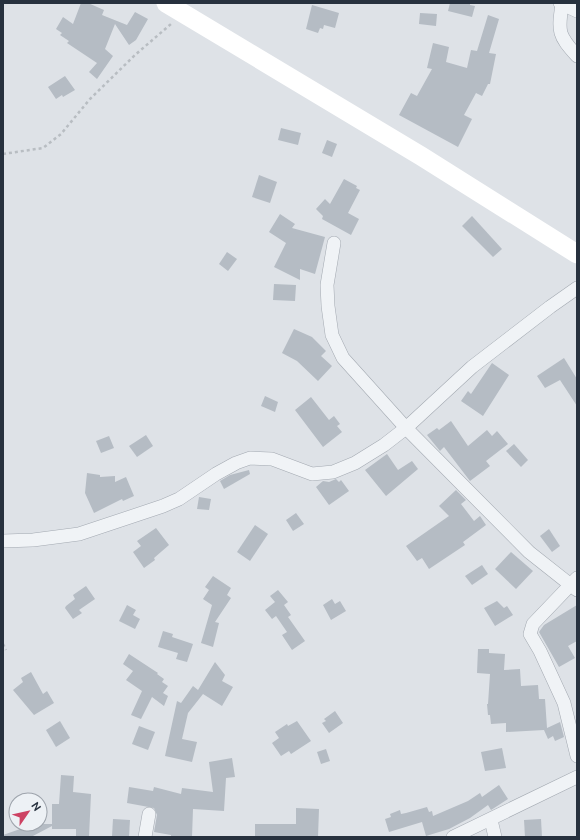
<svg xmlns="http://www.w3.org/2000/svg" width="580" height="840" font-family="Ubuntu,sans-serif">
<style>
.building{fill:#b5bcc4}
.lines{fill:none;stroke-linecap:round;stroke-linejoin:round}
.minor-casing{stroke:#a3a9b1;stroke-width:14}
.path{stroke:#b8bdc2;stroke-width:2.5;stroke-dasharray:3 3;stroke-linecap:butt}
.minor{stroke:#f0f3f6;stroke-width:13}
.secondary{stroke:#fff;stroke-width:19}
</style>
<rect width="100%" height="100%" fill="#dee2e7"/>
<!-- building -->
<g class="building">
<path d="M81,3H88L104,10L102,15L127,25L135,12L148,19L136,40L129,45L115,24L105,49L113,56L97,79L89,72L97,63L67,43L69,41L60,35L62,33L56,29L63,17L73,24Z"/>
<path d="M450,3H470V5L475,6L472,17L448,11Z"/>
<path d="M312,5L339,13L335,28L324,25L323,29L320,28L318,33L306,29Z"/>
<path d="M420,13L437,14L436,26L419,24Z"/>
<path d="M488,15L499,19L489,53L496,54L490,84H488L482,96L476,93L464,115L472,119L458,147L399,115L411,93L417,96L432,69L427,68L433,43L449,47L446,62L467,68L471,50L477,51Z"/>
<path d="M65,76L75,90L63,97L62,95L56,99L48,87Z"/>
<path d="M281,128L301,133L298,145L278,140Z"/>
<path d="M327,140L337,144L332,157L322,153Z"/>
<path d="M259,175L277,182L270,203L252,197Z"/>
<path d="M344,179L357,186L356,188L360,190L348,213L359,219L351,235L322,219L323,216L316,209L325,199L330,204Z"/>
<path d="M280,214L295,224L292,228L325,237L315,274L300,269V280L274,267L286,243L269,232Z"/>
<path d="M472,216L502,249L493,257L462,226Z"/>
<path d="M227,252L237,259L228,271L219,264Z"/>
<path d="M274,284L296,285L295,301L273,300Z"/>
<path d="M294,329L312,337L326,351L321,356L332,366L318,381L297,361L282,353Z"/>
<path d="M564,358L577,379V406L560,380L545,388L537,376Z"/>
<path d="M492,363L509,375L483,416L461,401L468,391L471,394Z"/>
<path d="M265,396L278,402L275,412L261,406Z"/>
<path d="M311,397L329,420L334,416L340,424L337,426L342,432L323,447L295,410Z"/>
<path d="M451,421L468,446L487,430L492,436L497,431L508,444L486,461L490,466L470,481L444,447L440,451L427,435L437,428L439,430Z"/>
<path d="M146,435L153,446L137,457L129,446Z"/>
<path d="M109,436L114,448L101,453L96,441Z"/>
<path d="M514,444L528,460L521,467L506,451Z"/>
<path d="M387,454L398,470L412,461L418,469L386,496L365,470Z"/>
<path d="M249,470L250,474L224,489L220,481L230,475Z"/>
<path d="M87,473L100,475V477L115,476V482L126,477L134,496L123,501L122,499L94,513L85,493Z"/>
<path d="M336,479L339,482L341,480L349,491L329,505L316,487L323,481L329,482Z"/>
<path d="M456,490L466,500L461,504L474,521L480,516L486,525L463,542L465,545L429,569L422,558L417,561L406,546L449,516L439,506Z"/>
<path d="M199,497L211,499L209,510L197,509Z"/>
<path d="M296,513L304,524L293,531L286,520Z"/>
<path d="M255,525L268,534L250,561L237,552Z"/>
<path d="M156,528L169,545L154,558L155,560L144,568L133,552L141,546L137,541Z"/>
<path d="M549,529L560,546L552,552L540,536Z"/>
<path d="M511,552L533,571L516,589L495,569Z"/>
<path d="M482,565L488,574L472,585L465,576Z"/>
<path d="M213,576L231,588L227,595L231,598L215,622L219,623L213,647L201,643L212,605L203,599L209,590L205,587Z"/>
<path d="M86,586L95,599L79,610L82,613L73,619L65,608L66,606L75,599L73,595Z"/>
<path d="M278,590L288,602L284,605L291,615L288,617L305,641L292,650L282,635L287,632L276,616L272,619L265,610L275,602L270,596Z"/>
<path d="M332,599L335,604L340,601L346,611L331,620L323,605Z"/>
<path d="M497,601L504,608L507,606L513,615L495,626L484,608Z"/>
<path d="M127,605L136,610L133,615L140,619L135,629L119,621Z"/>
<path d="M577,605V641L568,646L575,658L559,667L539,632L544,625Z"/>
<path d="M163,631L173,634L172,637L193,644L187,662L176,659L178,653L158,647Z"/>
<path d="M478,649H489V653L505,654L504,670L520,669L521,686L538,685L539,699H545L547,728L560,722L564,737L555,741L553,736L548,739L544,730L506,732V723L491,724L490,715H488L487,704H488L490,674L477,673Z"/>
<path d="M129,654L158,673L157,674L164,679L162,682L168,686L163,693L168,696L164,706L152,697L141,719L131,715L142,691L126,680L133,671L123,664Z"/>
<path d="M215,662L225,675L222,681L233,687L222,706L203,694L188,713L182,739L197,742L192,762L165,756L177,701L181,703L193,686L198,690Z"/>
<path d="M31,672L43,694L47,691L54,703L34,715L13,690L23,682L21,678Z"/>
<path d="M335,711L343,723L329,733L322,723L326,721L324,719Z"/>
<path d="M60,721L70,738L56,747L46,730Z"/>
<path d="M297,721L311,741L291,754L289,751L281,756L272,743L279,738L275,732L287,724L288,726Z"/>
<path d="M139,726L155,732L148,750L132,744Z"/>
<path d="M502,748L506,768L485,771L481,752Z"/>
<path d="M326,749L330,761L321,764L317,752Z"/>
<path d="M232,758L235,777L226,778L224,811L193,809L192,837H171V835L154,832L157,815L154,808L127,803L129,787L153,791L154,787L181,794L182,788L213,792L209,762Z"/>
<path d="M61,775L74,776L73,792L91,794L89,837H76V829H52V826L31,837H3V835L23,828L21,824H52V804H59Z"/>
<path d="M499,785L508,799L491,810L488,805L470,818L449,829L426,836L422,822L389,832L385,819L391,817L390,814L400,810L401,814L406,813L427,807L429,812L432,811L433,816L468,801L480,793L482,797Z"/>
<path d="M296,808L319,809L318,837H255V824H296Z"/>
<path d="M113,819L130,820L129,837L112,836Z"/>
<path d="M541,819L542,837H525L524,820Z"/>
</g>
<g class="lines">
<!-- minor casing -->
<g class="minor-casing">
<g id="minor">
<path d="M560,3L577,11"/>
<path d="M562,4C558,32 558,35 577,56"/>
<path d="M334,243L327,285L328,306L332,335L343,358L406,428L529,552L577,590"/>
<path d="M3,541L33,540L79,534L163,506L179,499L216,474L236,463L250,458L272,459L312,474L333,472L355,463L384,445L406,428L472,367L550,307L577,288"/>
<path d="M577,578L533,624L530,634L540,651L564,703L577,756"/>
<path d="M491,820L495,837"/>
<path d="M145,837L149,814"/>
<path d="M453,837L577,777"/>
</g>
</g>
<!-- path -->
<g class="path">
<path d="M3,154L43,148L61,134L90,99L135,55L171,24"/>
<path d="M3,644L6,650"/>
</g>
<!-- minor -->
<use href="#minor" class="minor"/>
<!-- secondary -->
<path class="secondary" d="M166,3L421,156L577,254"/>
</g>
<!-- border -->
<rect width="580" height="840" fill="none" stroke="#27313e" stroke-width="8"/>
<!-- north arrow -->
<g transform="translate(28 812) rotate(56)"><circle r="19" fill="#edf1f5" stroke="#9ea4ac"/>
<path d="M0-3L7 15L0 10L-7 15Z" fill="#cd4263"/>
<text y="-6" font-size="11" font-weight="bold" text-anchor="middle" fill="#27313e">N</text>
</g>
</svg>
